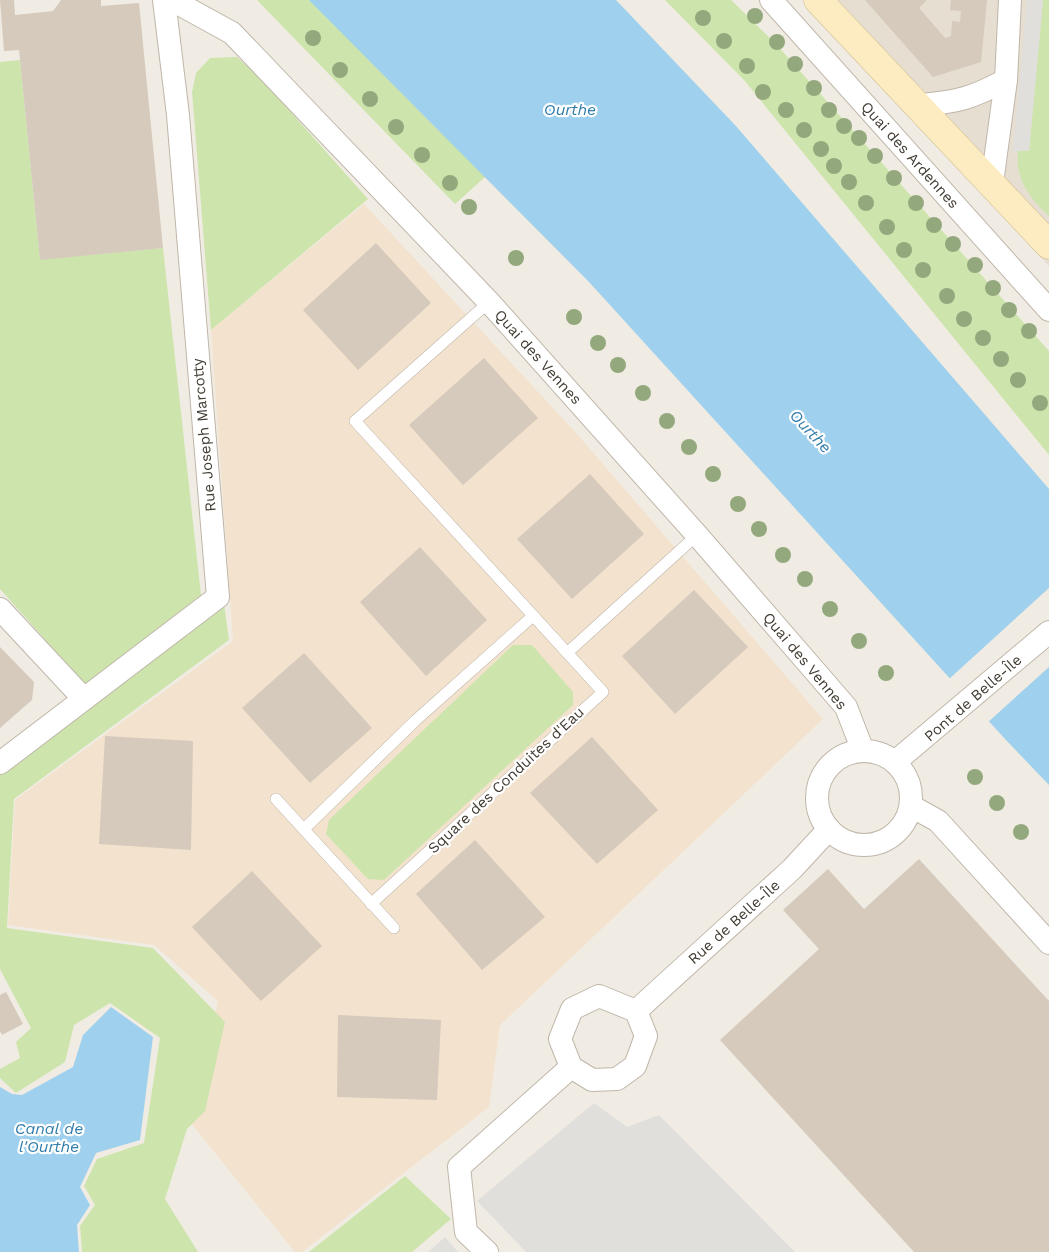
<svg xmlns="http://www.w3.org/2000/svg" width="1049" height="1252" font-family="'Work Sans',sans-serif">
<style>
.residential{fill:#e5ded1}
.commercial{fill:#f3e2cd}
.green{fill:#cde5ac}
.parking{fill:#e1dfdb}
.water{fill:#9fd0ed}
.pier{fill:#f1ece3}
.building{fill:#d5cabc}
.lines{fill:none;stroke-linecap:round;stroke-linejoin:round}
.lane-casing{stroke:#bfb6a9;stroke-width:12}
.street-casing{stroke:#bfb6a9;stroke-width:24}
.secondary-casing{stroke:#d0be93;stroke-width:29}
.lane{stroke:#fff;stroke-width:11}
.street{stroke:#fff;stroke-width:22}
.secondary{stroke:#fdecc1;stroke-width:28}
.tree{fill:#94a87d}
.labels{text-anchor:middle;stroke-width:4.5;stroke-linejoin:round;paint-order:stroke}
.street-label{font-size:15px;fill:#423c33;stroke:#fff}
.water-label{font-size:16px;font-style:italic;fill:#317caa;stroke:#fff}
</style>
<rect width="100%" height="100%" fill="#f1ece3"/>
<!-- residential -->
<path class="residential" d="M803,0H1049V266Z"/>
<!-- commercial -->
<path class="commercial" d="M364,204L577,434L823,719L500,1025L489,1107L302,1252H295L190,1122L218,1001L154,945L8,925L15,800L233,641L211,330Z"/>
<!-- green -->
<g class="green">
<path d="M257,0H331L494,169L455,204Z"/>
<path d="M665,0H731L776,44L1049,351V455L744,80Z"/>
<path d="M1043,0H1049V216C1029,197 1015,179 1018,150L1029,151Z"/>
<path d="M237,57L264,82L368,199L211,330L192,92L196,73L210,58Z"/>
<path d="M20,60L40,259L163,248L201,595L85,684L0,589V62Z"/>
<path d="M224,604L229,640L14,799L7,928L153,948L225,1022L205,1111L187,1129L165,1199L198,1252H82L80,1226L95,1205L84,1186L97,1159L144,1143L160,1038L110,1003L74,1025L65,1062L16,1093L0,1078V1069L20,1058L16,1042L31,1028L0,969V775Z"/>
<path d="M513,645H532L573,692V705L384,880L368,879L326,834L329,820Z"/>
<path d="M405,1176L451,1219L412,1252H309Z"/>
</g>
<!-- parking -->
<g class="parking">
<path d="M1027,0H1043L1029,151H1013Z"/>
<path d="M594,1103L627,1127L659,1115L795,1252H526L477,1201Z"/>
<path d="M445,1237L458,1252H428Z"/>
</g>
<!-- water -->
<g class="water">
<path d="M309,0H616L735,125L1049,489V785L1005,739L589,282Z"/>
<path d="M111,1007L153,1037L140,1140L96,1153L80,1187L90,1205L77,1225L79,1252H0V1087L12,1094L22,1095L73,1067L83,1035Z"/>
</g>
<!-- pier -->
<path class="pier" d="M1049,588V667L987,723L948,680Z"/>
<!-- building -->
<g class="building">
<path d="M0,0H14L15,15L53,11L61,0H101V6L139,3L163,248L40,260L19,50L4,51Z"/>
<path d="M865,0H927L919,8L945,38L951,36L952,21L960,22L961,11L950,10L951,0H987L981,62L933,77Z"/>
<path d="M376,243L431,303L358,370L303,310Z"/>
<path d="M484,358L538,418L463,485L409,425Z"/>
<path d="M590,474L644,534L572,599L517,539Z"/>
<path d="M420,547L487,620L426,676L360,602Z"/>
<path d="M694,590L748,647L675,714L622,656Z"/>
<path d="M0,647L34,682L32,700L0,728Z"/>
<path d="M304,653L372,728L310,783L242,708Z"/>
<path d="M105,736L193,741L191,850L99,844Z"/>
<path d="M592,737L658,810L597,864L530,793Z"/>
<path d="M475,840L545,917L482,970L416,894Z"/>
<path d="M919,859L1049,1001V1252H914L720,1040L819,949L783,910L828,869L864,909Z"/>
<path d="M252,871L322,946L261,1001L192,927Z"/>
<path d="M6,992L23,1024L2,1035L0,1031V995Z"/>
<path d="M338,1015L441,1020L437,1100L337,1097Z"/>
</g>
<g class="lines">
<!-- lane casing -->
<g class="lane-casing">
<g id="lane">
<path d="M567,653L697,535"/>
<path d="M276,799L394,928"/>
<path d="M304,829L416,720L533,616"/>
<path d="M371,904L603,692L355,421L489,302"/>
</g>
</g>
<!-- street casing -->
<g class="street-casing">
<g id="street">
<path d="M172,0L232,33L489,302L697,535L846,707L863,751"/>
<path d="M771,0L1049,310"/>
<path d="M920,105C958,102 972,98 1006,80"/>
<path d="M992,183L1006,80L1010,0"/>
<path d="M0,609L84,699"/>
<circle cx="864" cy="798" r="47"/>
<path d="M895,762L1049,632"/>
<path d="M0,763L218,597L178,115L164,0"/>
<path d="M911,806L938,821L1049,943"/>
<path d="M599,996L636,1011L646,1036L635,1066L617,1079L592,1080L571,1067L560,1039L572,1009Z"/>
<path d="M636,1011L792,869L829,829"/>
<path d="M487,1252L466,1232L459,1167L571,1067"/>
</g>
</g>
<!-- secondary casing -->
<g class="secondary-casing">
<path id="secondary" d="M818,0L1049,245"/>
</g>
<!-- lane -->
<use href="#lane" class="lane"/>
<!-- street -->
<use href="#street" class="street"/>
<!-- secondary -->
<use href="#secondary" class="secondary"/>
</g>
<!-- trees -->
<g class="tree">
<circle cx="755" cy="16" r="8"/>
<circle cx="703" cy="18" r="8"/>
<circle cx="313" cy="38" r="8"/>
<circle cx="724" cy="41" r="8"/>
<circle cx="777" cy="42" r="8"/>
<circle cx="795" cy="64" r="8"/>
<circle cx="747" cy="66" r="8"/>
<circle cx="340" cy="70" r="8"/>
<circle cx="814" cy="88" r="8"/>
<circle cx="763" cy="92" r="8"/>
<circle cx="370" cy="99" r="8"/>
<circle cx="786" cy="110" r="8"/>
<circle cx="829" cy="110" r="8"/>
<circle cx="844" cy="126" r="8"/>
<circle cx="396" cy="127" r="8"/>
<circle cx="804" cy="130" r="8"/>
<circle cx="859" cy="138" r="8"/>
<circle cx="821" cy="149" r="8"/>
<circle cx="422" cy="155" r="8"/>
<circle cx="875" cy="156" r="8"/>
<circle cx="834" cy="166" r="8"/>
<circle cx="894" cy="178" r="8"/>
<circle cx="849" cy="182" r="8"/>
<circle cx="450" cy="183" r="8"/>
<circle cx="866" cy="203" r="8"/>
<circle cx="916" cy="203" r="8"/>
<circle cx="469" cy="207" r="8"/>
<circle cx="934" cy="225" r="8"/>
<circle cx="887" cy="227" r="8"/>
<circle cx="953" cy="244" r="8"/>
<circle cx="904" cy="250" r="8"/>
<circle cx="516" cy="258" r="8"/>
<circle cx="975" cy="265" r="8"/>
<circle cx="923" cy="270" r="8"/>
<circle cx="993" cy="288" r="8"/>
<circle cx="947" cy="296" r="8"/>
<circle cx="1009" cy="310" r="8"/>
<circle cx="574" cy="317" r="8"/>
<circle cx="964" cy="319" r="8"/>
<circle cx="1029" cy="331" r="8"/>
<circle cx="983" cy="338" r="8"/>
<circle cx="598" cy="343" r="8"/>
<circle cx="1001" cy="359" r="8"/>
<circle cx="618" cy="365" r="8"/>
<circle cx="1018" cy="380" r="8"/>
<circle cx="643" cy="393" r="8"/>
<circle cx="1040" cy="403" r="8"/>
<circle cx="667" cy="421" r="8"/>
<circle cx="689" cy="447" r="8"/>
<circle cx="713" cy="474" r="8"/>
<circle cx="738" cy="504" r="8"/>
<circle cx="759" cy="529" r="8"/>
<circle cx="783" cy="555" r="8"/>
<circle cx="805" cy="579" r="8"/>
<circle cx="830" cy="609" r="8"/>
<circle cx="859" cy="641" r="8"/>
<circle cx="886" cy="673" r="8"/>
<circle cx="975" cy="777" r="8"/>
<circle cx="997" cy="803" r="8"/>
<circle cx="1021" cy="832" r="8"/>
</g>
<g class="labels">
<!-- street labels -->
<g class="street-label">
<text transform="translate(910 155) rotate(48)" y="5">Quai des Ardennes</text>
<text transform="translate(538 357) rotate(48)" y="5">Quai des Vennes</text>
<text transform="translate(204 435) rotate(-95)" y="5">Rue Joseph Marcotty</text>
<text transform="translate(805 661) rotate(50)" y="5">Quai des Vennes</text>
<text transform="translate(973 698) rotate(-41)" y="5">Pont de Belle-Île</text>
<text transform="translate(506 780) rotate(-43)" y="5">Square des Conduites d'Eau</text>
<text transform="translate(734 922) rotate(-42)" y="5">Rue de Belle-Île</text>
</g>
<!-- water labels -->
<g class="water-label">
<text x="570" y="115">Ourthe</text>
<text transform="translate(811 431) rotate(47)" y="6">Ourthe</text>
<text x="49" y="1134">Canal de<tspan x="49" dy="18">l'Ourthe</tspan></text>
</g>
</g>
</svg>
